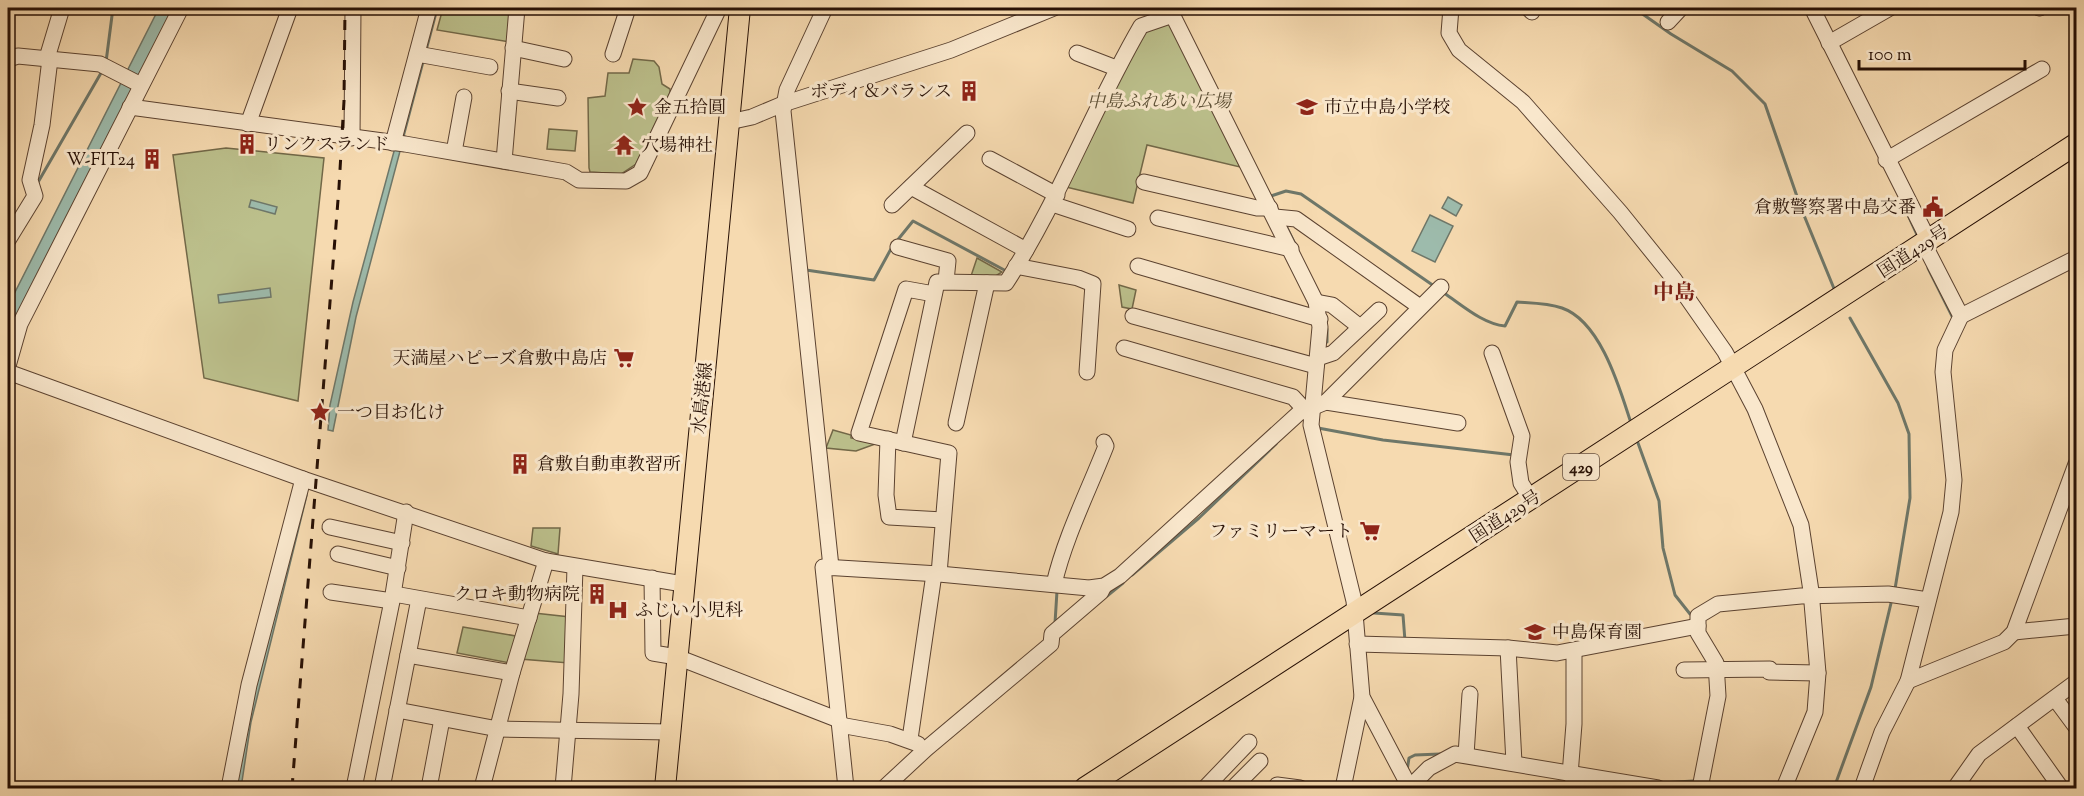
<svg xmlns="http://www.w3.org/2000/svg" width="2084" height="796" font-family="'Sorts Mill Goudy','Noto Serif JP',serif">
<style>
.green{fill:#bcc08c;stroke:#726848;stroke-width:1.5}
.water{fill:#9dbbac;stroke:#6e7769;stroke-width:1.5}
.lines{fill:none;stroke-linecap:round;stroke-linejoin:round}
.stream{stroke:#6e7769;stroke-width:3}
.minor-casing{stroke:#5b4230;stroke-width:17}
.major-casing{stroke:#271005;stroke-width:22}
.highway-casing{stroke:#271005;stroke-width:23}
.minor{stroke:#f9e7cc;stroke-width:15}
.major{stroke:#f6dab0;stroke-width:20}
.highway{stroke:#f6dab0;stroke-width:21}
.rail{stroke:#271005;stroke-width:3;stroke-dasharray:10 10;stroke-linecap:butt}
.labels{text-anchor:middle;stroke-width:6;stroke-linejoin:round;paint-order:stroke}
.shield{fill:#f9e7cc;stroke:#665041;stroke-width:1.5}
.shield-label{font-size:16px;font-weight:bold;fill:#271005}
.poi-label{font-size:18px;fill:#271005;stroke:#f9e7cc;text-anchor:start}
.park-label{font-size:18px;font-style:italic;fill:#5b4e34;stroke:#f9e7cc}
.street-label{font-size:18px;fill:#271005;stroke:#f9e7cc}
.quarter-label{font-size:21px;font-weight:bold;fill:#7a1f14;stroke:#f9e7cc}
</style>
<rect width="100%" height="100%" fill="#f6dab0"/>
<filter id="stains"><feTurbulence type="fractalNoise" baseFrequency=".00333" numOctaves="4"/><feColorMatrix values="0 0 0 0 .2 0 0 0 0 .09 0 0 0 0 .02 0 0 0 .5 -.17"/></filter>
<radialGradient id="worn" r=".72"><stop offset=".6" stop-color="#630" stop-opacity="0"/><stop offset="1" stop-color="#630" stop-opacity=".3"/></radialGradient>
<!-- green -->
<g class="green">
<path d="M443,8H513L510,42L437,30Z"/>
<path d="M1166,23L1174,26L1240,167L1147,145L1133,203L1066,187L1144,30Z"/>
<path d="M633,59L654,61L659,67L662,84L670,89V93L636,164L621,174L590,172L589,168L588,98L605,96L608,73H629Z"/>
<path d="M549,129L577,131L575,151L547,149Z"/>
<path d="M226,148L324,158L298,401L204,378L173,155Z"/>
<path d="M977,258L1002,272L994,277L971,276Z"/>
<path d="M1119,285L1136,290L1132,309L1122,307Z"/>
<path d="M833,430L851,435V438L878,443L856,451L826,448Z"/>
<path d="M533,528H560L558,554L531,546Z"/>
<path d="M534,613L570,617L569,663L520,659Z"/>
<path d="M463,627L522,637L515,664L457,653Z"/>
</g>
<!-- water -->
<g class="water">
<path d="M159,8H174L8,346V306Z"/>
<path d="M433,8H438L356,317L333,431L328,430L330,405L353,302Z"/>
<path d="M1448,197L1462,205L1456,216L1442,208Z"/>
<path d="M251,200L277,207L275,214L249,207Z"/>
<path d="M1430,215L1453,226L1435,262L1412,251Z"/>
<path d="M270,288L271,297L219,303L218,295Z"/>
<path d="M304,494L307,495L251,722L241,788H236L247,721Z"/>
</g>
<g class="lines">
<!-- stream -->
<g class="stream">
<path d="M1634,8L1671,34L1732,71L1765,104L1801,208L1835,291"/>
<path d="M106,62L113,8"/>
<path d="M37,184L101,73"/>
<path d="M1271,196L1286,191L1301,194L1434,286"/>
<path d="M1907,213L1918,237"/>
<path d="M1285,224L1294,242"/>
<path d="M896,242L913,221L1008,272"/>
<path d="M1928,268L1953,318"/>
<path d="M806,270L874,280L892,247"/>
<path d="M1444,293C1462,305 1483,324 1505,326L1517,302C1532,303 1548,303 1562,308C1600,321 1619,386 1630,420"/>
<path d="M1850,318L1898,403L1909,434L1910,498L1895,589"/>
<path d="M1327,342V329"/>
<path d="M1318,428L1383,440L1514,455"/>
<path d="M1638,443L1659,501L1663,548L1675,595L1690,614L1693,613"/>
<path d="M1132,575L1199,518L1276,444"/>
<path d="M1107,596L1123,583"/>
<path d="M1374,613L1403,615L1405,641"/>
<path d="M1055,623L1057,591"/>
<path d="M1407,771L1409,758L1415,755L1440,754"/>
<path d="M1661,783L1693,781"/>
<path d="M1834,788L1871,687L1892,599"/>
</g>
<!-- minor casing -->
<g class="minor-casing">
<g id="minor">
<path d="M825,8L787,90L783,111L831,567"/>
<path d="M1169,8L1316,302L1320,327L1311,425L1354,601L1362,697L1410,788"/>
<path d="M1451,8L1449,33L1459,50L1523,102L1620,212L1674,279L1725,352L1755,409L1801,525L1811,591L1818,673L1815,712L1784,788"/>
<path d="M1528,8L1532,12"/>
<path d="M1812,8L1929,241"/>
<path d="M2039,8H2040"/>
<path d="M1668,22L1681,8"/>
<path d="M1829,43L1890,8"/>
<path d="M513,48L564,59"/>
<path d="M1077,53L1116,68"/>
<path d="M417,54L490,67"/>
<path d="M613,54L628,8"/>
<path d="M47,58L62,8"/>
<path d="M8,59L18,56L100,64L141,85"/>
<path d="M509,91L558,98"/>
<path d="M130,107L405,144L566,172L579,180L626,181L640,173L719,8"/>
<path d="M729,122L752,117L783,104L951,50L1054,8"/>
<path d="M248,124L290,8"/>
<path d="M352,138L353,8"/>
<path d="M393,143L429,8"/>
<path d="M454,152L464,97"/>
<path d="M990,159L1057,195"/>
<path d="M1886,160L2042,69"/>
<path d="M504,161L517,8"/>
<path d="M1144,182L1257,208H1270"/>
<path d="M911,187L1026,250"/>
<path d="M1052,204L1128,229"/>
<path d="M892,205L967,133"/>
<path d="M1275,217L1296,219L1420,307"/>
<path d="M1158,218L1291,249"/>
<path d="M8,240L35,196L30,180L42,125L50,59"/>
<path d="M898,247L948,261L946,281"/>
<path d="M1016,266L1078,278L1093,284L1087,372"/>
<path d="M1138,266L1320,319"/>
<path d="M934,294L906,289L859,433L949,453L939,574"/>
<path d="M1316,302L1332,305L1360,327"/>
<path d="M1133,316L1316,366"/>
<path d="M1961,316L2076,258"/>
<path d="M1124,348L1293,397L1305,410"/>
<path d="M1492,353L1522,436L1518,462L1521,483L1531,499"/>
<path d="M1318,358L1333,353L1379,310"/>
<path d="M8,366L20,324L181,8"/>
<path d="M8,372L303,479L546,561L683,584"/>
<path d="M1326,402L1458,423"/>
<path d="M956,423L987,283"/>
<path d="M888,439L886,495L889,517L943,520"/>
<path d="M903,443L937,282L1006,283C1059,201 1092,110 1141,26L1173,15"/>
<path d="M330,527L402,543"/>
<path d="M338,554L398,568"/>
<path d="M652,578L653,653L677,657L839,720"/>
<path d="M1054,584C1065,537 1088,492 1106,446L1104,442"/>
<path d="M331,592L392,601"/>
<path d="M394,594L529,618"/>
<path d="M2014,632L2076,626"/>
<path d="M1357,644L1508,648L1557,653L1698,626"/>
<path d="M1508,648L1514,763"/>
<path d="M408,655L512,673"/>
<path d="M1684,670L1770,669L1769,672L1818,673"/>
<path d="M1908,681L2004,642L2014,632L2076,464"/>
<path d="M2056,700L2076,727"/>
<path d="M397,710L498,729L670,732"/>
<path d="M840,725L890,734L918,744"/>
<path d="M2017,726L2061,788"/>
<path d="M910,739L934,574"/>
<path d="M1466,755L1470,694"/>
<path d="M1570,775L1574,724V651"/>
<path d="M1277,785L1300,788"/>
<path d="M229,788L249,685L303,479"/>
<path d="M354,788L392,601L406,512"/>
<path d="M382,788L419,599"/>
<path d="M429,788L442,719"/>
<path d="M482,788L512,673L546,561"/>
<path d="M563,788L571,694L575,567"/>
<path d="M846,788L823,567L939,574L1089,588L1104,586L1120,576L1299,413L1326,402L1441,287"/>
<path d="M884,788L926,749L1051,644L1052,634L1101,592L1104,586"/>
<path d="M1205,788L1249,742"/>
<path d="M1233,788L1260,761"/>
<path d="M1343,788L1362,697"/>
<path d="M1409,788L1429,768L1455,754L1658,788"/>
<path d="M1700,788L1718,696L1716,663L1698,633V616L1718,604L1801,596L1888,594L1928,600"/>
<path d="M1862,788L1882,732L1908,681L1951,512L1954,480L1943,372L1945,350L1961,316L1924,244"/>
<path d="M1955,788L1979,754L2076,682"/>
</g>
</g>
<!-- major casing -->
<g class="major-casing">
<path id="major" d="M665,788L740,8"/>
</g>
<!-- highway casing -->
<g class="highway-casing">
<path id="highway" d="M1085,788L2076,144"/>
</g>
<!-- minor -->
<use href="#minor" class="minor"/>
<!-- major -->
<use href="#major" class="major"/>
<!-- highway -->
<use href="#highway" class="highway"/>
<!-- rail -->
<path class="rail" d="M292,788L339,187L344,101L345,8"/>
</g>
<!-- icons -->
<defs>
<g id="building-bare" transform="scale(1.62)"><path d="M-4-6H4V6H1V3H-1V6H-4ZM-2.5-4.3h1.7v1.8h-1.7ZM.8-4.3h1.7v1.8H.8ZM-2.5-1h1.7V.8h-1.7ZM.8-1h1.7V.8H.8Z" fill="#8f2418" stroke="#f9e7cc" stroke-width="2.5" paint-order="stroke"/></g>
<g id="sight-bare" transform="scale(1.62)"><path d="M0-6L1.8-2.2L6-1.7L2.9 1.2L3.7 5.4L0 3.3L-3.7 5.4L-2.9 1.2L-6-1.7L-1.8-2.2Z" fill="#8f2418" stroke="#f9e7cc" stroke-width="2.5" paint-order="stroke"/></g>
<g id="school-bare" transform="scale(1.62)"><path d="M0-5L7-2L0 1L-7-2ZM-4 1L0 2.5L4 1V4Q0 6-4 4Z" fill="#8f2418" stroke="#f9e7cc" stroke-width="2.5" paint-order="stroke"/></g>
<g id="temple-bare" transform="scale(1.62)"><path d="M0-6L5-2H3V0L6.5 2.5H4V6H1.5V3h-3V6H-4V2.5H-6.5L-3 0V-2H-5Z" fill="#8f2418" stroke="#f9e7cc" stroke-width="2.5" paint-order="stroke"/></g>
<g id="civic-bare" transform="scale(1.62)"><path d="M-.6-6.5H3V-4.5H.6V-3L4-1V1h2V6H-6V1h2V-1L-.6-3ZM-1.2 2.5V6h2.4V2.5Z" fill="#8f2418" stroke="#f9e7cc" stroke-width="2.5" paint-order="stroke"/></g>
<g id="supermarket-bare" transform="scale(1.62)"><path d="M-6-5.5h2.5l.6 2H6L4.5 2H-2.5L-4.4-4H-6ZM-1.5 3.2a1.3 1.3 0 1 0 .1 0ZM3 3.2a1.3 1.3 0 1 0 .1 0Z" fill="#8f2418" stroke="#f9e7cc" stroke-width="2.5" paint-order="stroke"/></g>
<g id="hospital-bare" transform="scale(1.62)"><path d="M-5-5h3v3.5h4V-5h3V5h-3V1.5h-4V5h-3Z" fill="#8f2418" stroke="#f9e7cc" stroke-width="2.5" paint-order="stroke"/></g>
</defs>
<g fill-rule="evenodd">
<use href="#building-bare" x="969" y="91"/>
<use href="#sight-bare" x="637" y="107"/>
<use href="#school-bare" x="1307" y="107"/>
<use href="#building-bare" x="247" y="144"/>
<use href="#temple-bare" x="624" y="145"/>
<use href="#building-bare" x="152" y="159"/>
<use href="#civic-bare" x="1933" y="207"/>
<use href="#supermarket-bare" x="624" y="358"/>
<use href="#sight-bare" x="320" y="412"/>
<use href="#building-bare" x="520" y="464"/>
<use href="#supermarket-bare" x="1370" y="531"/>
<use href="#building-bare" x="597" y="594"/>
<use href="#hospital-bare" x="618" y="610"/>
<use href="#school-bare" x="1535" y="632"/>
</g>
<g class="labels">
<!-- shield labels -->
<rect class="shield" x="1563" y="454" width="36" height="26" rx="4.5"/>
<g class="shield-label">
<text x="1581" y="473">429</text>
</g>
<!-- poi labels -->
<g class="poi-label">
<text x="952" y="97" text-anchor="end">ボディ＆バランス</text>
<text x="654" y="113">金五拾圓</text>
<text x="1324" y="113">市立中島小学校</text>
<text x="264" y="150">リンクスランド</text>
<text x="641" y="151">穴場神社</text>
<text x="135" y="165" text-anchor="end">W-FIT24</text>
<text x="1916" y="213" text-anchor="end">倉敷警察署中島交番</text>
<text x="607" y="364" text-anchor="end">天満屋ハピーズ倉敷中島店</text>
<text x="337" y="418">一つ目お化け</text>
<text x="537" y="470">倉敷自動車教習所</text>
<text x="1353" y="537" text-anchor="end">ファミリーマート</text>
<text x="580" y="600" text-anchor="end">クロキ動物病院</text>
<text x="635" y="616">ふじい小児科</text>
<text x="1552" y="638">中島保育園</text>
</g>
<!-- park labels -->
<g class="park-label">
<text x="1159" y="107">中島ふれあい広場</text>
</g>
<!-- street labels -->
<g class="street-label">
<text transform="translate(1913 251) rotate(-33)" y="6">国道429号</text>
<text transform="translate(702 398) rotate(-84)" y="6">水島港線</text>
<text transform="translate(1505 516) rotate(-33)" y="6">国道429号</text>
</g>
<!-- quarter labels -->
<g class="quarter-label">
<text x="1674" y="299">中島</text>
</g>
</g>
<!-- margin -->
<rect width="2084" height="796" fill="none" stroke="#f6dab0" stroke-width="30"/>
<rect x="9" y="9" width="2066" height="778" fill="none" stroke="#271005" stroke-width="3"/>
<rect x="15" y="15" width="2054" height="766" fill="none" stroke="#271005" stroke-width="1.5"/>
<!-- scale -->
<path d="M1859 60v9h166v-9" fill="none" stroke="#271005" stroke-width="3"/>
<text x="1868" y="60" font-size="18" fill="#271005" stroke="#f9e7cc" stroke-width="4.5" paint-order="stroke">100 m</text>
<rect width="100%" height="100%" filter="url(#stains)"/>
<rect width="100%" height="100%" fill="url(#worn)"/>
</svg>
